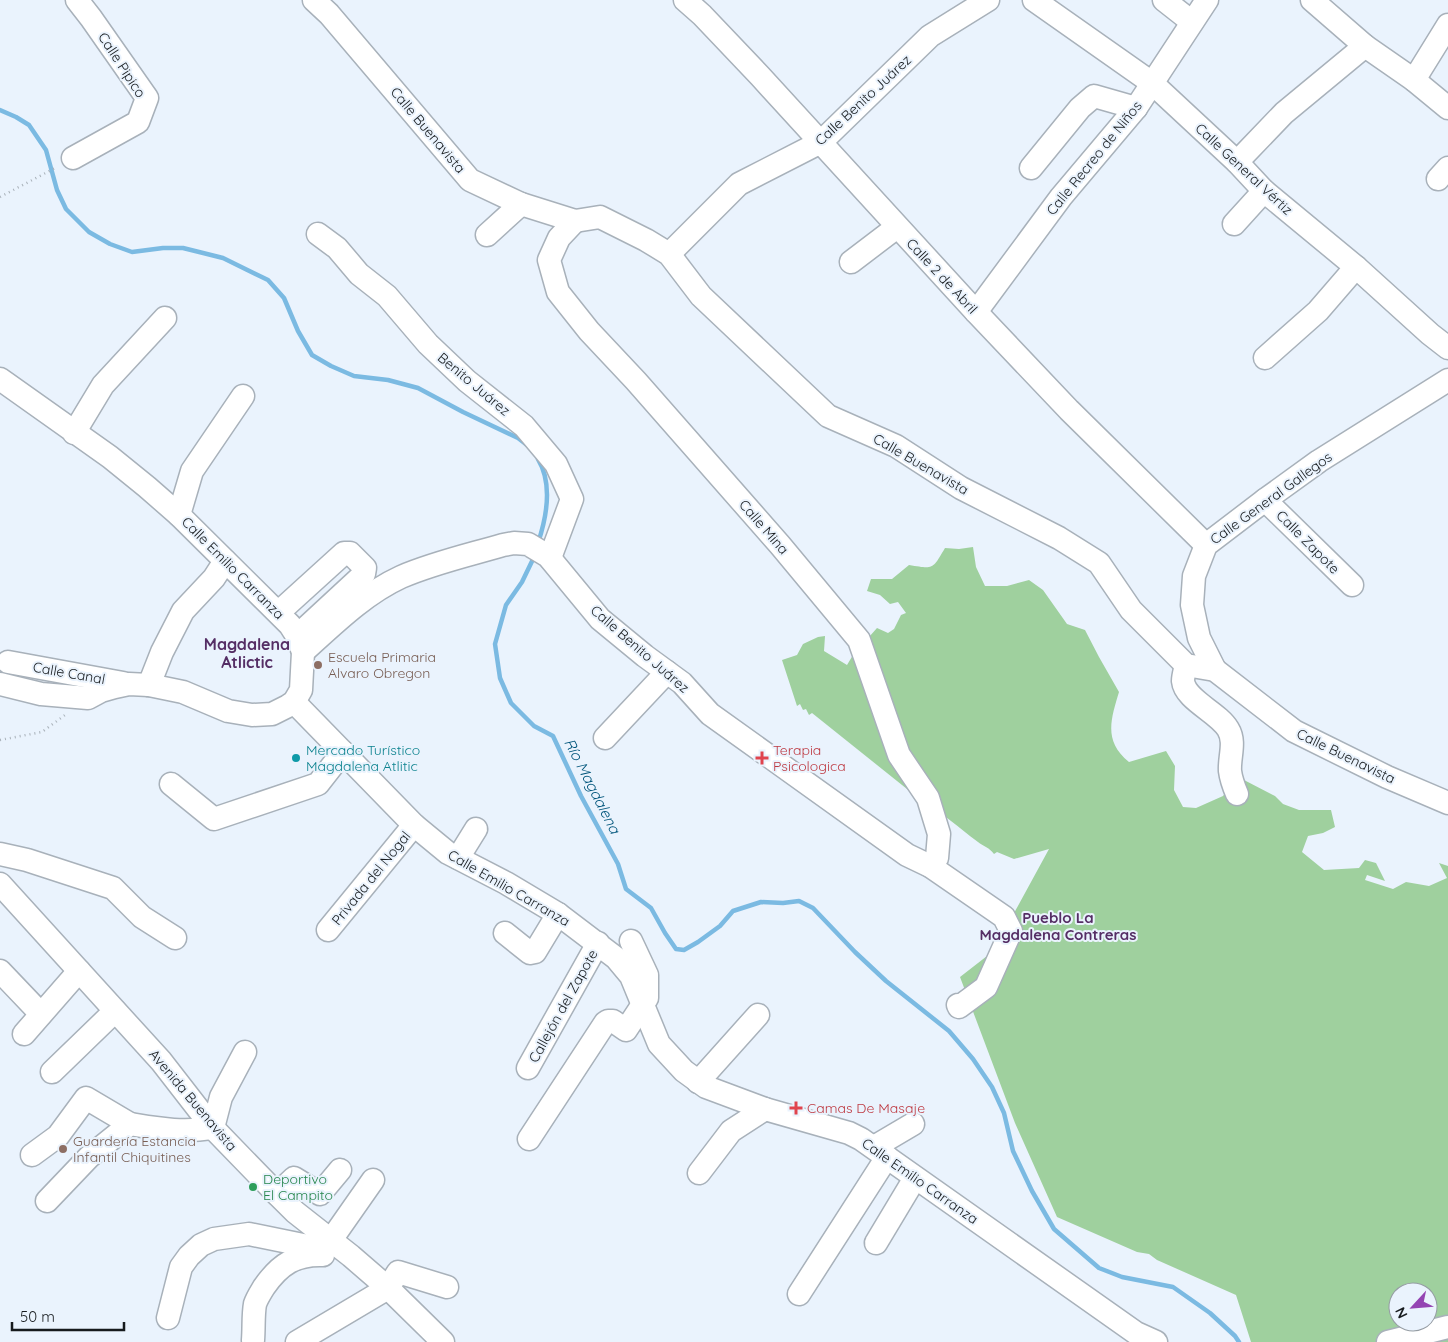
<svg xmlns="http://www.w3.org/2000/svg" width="1448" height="1342" font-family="Quicksand,sans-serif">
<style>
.forest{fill:#9fd09e;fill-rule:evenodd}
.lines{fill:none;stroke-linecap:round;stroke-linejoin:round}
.stream{stroke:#7bbae2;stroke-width:4.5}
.minor-casing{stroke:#a8b1ba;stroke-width:25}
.path{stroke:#a9b1b9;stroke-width:2.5;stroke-dasharray:1 4;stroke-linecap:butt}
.minor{stroke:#fff;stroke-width:22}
.education-dot{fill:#8d6e63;stroke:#eaf3fd;stroke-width:2}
.culture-dot{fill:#0f9aa8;stroke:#eaf3fd;stroke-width:2}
.health-dot{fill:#e0444e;stroke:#eaf3fd;stroke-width:2}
.leisure-dot{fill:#2e9e5b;stroke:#eaf3fd;stroke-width:2}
.labels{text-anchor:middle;stroke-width:4;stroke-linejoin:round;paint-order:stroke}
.street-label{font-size:14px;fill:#161a1d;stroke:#eaf3fd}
.education-label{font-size:14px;fill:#785e54;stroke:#eaf3fd;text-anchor:start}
.culture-label{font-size:14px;fill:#0d838f;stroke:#eaf3fd;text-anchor:start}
.health-label{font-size:14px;fill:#be3a42;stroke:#eaf3fd;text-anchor:start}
.leisure-label{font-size:14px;fill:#27864d;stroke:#eaf3fd;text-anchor:start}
.water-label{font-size:15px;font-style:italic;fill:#00557b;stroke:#eaf3fd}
.neighbourhood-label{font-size:15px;font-weight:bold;fill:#552e65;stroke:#eaf3fd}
.quarter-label{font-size:16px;font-weight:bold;fill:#552e65;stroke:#eaf3fd}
</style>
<rect width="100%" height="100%" fill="#eaf3fd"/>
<!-- forest -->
<path class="forest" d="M973,547L976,567L985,586H1007L1029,580L1043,590L1067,624L1085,630L1099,657L1119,692C1111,719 1103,741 1129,762L1166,751L1175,766L1174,790L1183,807L1196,808L1223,796L1236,778L1244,780L1275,796L1283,804L1299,810H1331L1335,827L1323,833L1308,836L1302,852L1324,870L1359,868L1365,860L1376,863L1385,881L1367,875L1365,880L1393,889L1406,882L1429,886L1447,878L1439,863L1448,866V1342H1251L1236,1295L1157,1260L1149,1254L1137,1252L1057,1217L1015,1123L960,977L987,956L1013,915L1049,849L1014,859L997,852L994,854C990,848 983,846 978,842C959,828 942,812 922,801L812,713L809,715L806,709L803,710L800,704L797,706L782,660L797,655L803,644L818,637L825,636L824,651L847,665L853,655L877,628L888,633L894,629L901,615L906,613L898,602L890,604L880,595L867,591L871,579H892L909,565C934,569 932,570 945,548L959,549ZM1398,1292H1428V1322H1398Z"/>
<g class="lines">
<!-- stream -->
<g class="stream">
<path d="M0,110L16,117L29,125L46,150L57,190L66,209L89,232L110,244L132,252L163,248H183L223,258L268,280L284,298L298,331L312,355L331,366L354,376L388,380L418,388L463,412L518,438L527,445"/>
<path d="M538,459C553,484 547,516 538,543"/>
<path d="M535,555L522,582L506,605L495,644L500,678L511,703L534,726L553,736L581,796L618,864L626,889L651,908L665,933L676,949L684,950L698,942L720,926L733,911L761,902L783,903L799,901L813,908L855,952L886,981L949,1031L973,1059L992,1087L1004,1113L1013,1151L1032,1191L1054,1229L1099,1268L1122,1277L1173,1287L1210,1313L1235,1336L1239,1342"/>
</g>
<!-- minor casing -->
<g class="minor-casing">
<g id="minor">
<path d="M314,0L329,14L470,180L521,204L575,221L600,217L646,240L669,254L701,296L828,416L896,446L961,488L1059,538L1099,563L1131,610L1186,665L1215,670L1294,731L1387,777L1448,803"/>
<path d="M685,0L702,15L760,76L976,312L1069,410L1206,545"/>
<path d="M1034,0L1152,83L1237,162L1264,191L1356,267L1430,334L1448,348"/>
<path d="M1164,0L1192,22"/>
<path d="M1312,0L1365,46L1414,80L1448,108"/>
<path d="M1414,80L1448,25"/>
<path d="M73,158L138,122L147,98L91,18L77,0"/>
<path d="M1237,162L1284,113L1365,46"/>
<path d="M1031,168L1080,108L1094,96L1136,108"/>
<path d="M1438,179L1448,168"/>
<path d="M575,221L559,238L549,260L558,292L589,331L636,381L780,545L859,640L899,755L928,798L939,834L937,858L930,866"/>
<path d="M1234,224L1264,191"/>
<path d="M318,234L337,248L359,274L387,296L428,344L467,381L524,426L556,464L572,499L550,558"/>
<path d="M487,235L521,204"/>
<path d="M669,254L739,184L821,142L930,36L988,0"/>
<path d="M851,262L897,227"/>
<path d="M976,312L1061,197L1136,108L1207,0"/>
<path d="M1265,358L1318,311L1356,267"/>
<path d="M0,379L110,457L147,487L179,515L290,625L297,636L303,652L301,690L294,702L288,706L272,714L252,715L228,711L183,692L149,685L129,684L115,687L101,691L88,698L41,694L0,684"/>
<path d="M74,433L103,385L165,318"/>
<path d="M1265,500L1352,585"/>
<path d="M179,515L192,471L243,396"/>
<path d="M279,612L344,553H350L365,568L364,574L297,636"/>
<path d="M303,652C333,625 364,594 401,577C433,563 469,555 503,545L514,543L528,544L548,556L600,619L645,656L682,683L710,714L907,855L930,866L1004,917L1011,931L986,987L959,1007L958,1005"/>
<path d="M8,662L123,683"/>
<path d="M1186,665C1185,670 1183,676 1183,681C1185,700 1218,712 1228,729C1236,742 1229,757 1230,771C1231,779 1234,787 1237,794"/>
<path d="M1215,670L1199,638L1192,605L1194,576L1206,545L1265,500L1319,461L1448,380"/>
<path d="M149,685L162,652L183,611L214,578L225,561"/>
<path d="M294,702L414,825L448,853L506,883L558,914L616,958L631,976L659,1044L684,1071L706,1087L765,1109L849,1133L861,1139L1136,1333L1156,1342"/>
<path d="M605,738L667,672"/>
<path d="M171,784L214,819L318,784L343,752"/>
<path d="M0,854L27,860L113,888L142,917L175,938"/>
<path d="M458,858L476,829"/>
<path d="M0,884L161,1061L213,1128L277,1194L295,1212L351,1256L388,1288L443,1342"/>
<path d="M328,930L414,825"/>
<path d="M505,933L530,953L535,952L558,914"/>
<path d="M0,971L41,1014"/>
<path d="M24,1034L79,971"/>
<path d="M528,1068L598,943"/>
<path d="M52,1072L115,1011"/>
<path d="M698,1082L758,1015"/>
<path d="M529,1139L605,1023L608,1021H613L626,1030L647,998V975L631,941"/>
<path d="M874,1147L913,1124"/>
<path d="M32,1155L58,1136L86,1098L130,1124"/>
<path d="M699,1173L731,1131L765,1109"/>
<path d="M277,1194L294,1178L320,1194L340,1170"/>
<path d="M47,1201L89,1157L130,1124C161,1129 182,1133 213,1128L221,1097L245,1052"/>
<path d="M876,1243L915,1178"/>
<path d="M799,1294L887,1157"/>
<path d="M168,1318L181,1267L189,1256L201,1245L214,1239L249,1234L303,1245L316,1246L331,1240L373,1180"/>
<path d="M253,1340C254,1328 253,1315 255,1304C257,1298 261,1292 264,1287C280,1264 296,1254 323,1255"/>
<path d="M297,1342L388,1288L398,1272L447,1287"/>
<path d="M1388,1342L1448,1327"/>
</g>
</g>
<!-- path -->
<g class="path">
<path d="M0,197L57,167"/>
<path d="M0,740L42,732L65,715"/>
</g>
<!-- minor -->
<use href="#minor" class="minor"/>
</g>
<!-- markers -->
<g class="education-dot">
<circle cx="318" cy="665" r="5"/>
<circle cx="63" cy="1149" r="5"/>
</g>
<circle class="culture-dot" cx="296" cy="758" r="5"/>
<g class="health-dot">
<path d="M759.5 750.5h5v5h5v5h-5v5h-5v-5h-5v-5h5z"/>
<path d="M793.5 1100.5h5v5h5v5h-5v5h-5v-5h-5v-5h5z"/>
</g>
<circle class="leisure-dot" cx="253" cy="1187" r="5"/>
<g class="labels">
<!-- street labels -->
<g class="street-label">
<text transform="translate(122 65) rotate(57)" y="5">Calle Pipico</text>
<text transform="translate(863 100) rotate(-43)" y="5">Calle Benito Juárez</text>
<text transform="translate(428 130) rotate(50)" y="5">Calle Buenavista</text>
<text transform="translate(1094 158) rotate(-51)" y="5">Calle Recreo de Niños</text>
<text transform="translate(1244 169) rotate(43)" y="5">Calle General Vértiz</text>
<text transform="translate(942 276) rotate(47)" y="5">Calle 2 de Abril</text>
<text transform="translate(474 384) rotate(40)" y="5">Benito Juárez</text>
<text transform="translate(921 464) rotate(30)" y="5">Calle Buenavista</text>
<text transform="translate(1271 498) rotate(-36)" y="5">Calle General Gallegos</text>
<text transform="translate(764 527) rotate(49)" y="5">Calle Mina</text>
<text transform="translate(1308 542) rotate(45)" y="5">Calle Zapote</text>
<text transform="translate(233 568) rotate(45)" y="5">Calle Emilio Carranza</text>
<text transform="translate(640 649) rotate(41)" y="5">Calle Benito Juárez</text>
<text transform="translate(69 673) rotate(10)" y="5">Calle Canal</text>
<text transform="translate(1346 756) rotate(26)" y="5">Calle Buenavista</text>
<text transform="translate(371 878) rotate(-51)" y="5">Privada del Nogal</text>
<text transform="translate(509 888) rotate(30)" y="5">Calle Emilio Carranza</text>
<text transform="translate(563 1006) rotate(-61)" y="5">Callejón del Zapote</text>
<text transform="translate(193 1100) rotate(50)" y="5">Avenida Buenavista</text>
<text transform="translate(920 1181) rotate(35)" y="5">Calle Emilio Carranza</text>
</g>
<!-- education labels -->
<g class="education-label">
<text x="328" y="662">Escuela Primaria<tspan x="328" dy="16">Alvaro Obregon</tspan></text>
<text x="73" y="1146">Guardería Estancia<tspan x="73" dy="16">Infantil Chiquitines</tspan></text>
</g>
<!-- culture labels -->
<g class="culture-label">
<text x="306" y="755">Mercado Turístico<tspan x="306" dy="16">Magdalena Atlitic</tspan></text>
</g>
<!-- health labels -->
<g class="health-label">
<text x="773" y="755">Terapia<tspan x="773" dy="16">Psicologica</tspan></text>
<text x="807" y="1113">Camas De Masaje</text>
</g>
<!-- leisure labels -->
<g class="leisure-label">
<text x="263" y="1184">Deportivo<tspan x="263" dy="16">El Campito</tspan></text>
</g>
<!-- water labels -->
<g class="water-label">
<text transform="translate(592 786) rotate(63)" y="5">Río Magdalena</text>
</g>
<!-- neighbourhood labels -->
<g class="neighbourhood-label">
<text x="1058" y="923">Pueblo La<tspan x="1058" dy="17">Magdalena Contreras</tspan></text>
</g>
<!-- quarter labels -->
<g class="quarter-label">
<text x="247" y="650">Magdalena<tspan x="247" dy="18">Atlictic</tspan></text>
</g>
</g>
<!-- north arrow -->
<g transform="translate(1413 1307) rotate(244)"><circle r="24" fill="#eaf3fd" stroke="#959ca3"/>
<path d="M0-4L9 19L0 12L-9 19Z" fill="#9444b3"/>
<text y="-8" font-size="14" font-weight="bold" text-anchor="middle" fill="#161a1d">N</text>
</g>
<!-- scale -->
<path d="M12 1322v8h112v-8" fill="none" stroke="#161a1d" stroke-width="2.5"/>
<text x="20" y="1322" font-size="15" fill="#161a1d" stroke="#eaf3fd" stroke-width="4" paint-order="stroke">50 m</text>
</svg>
